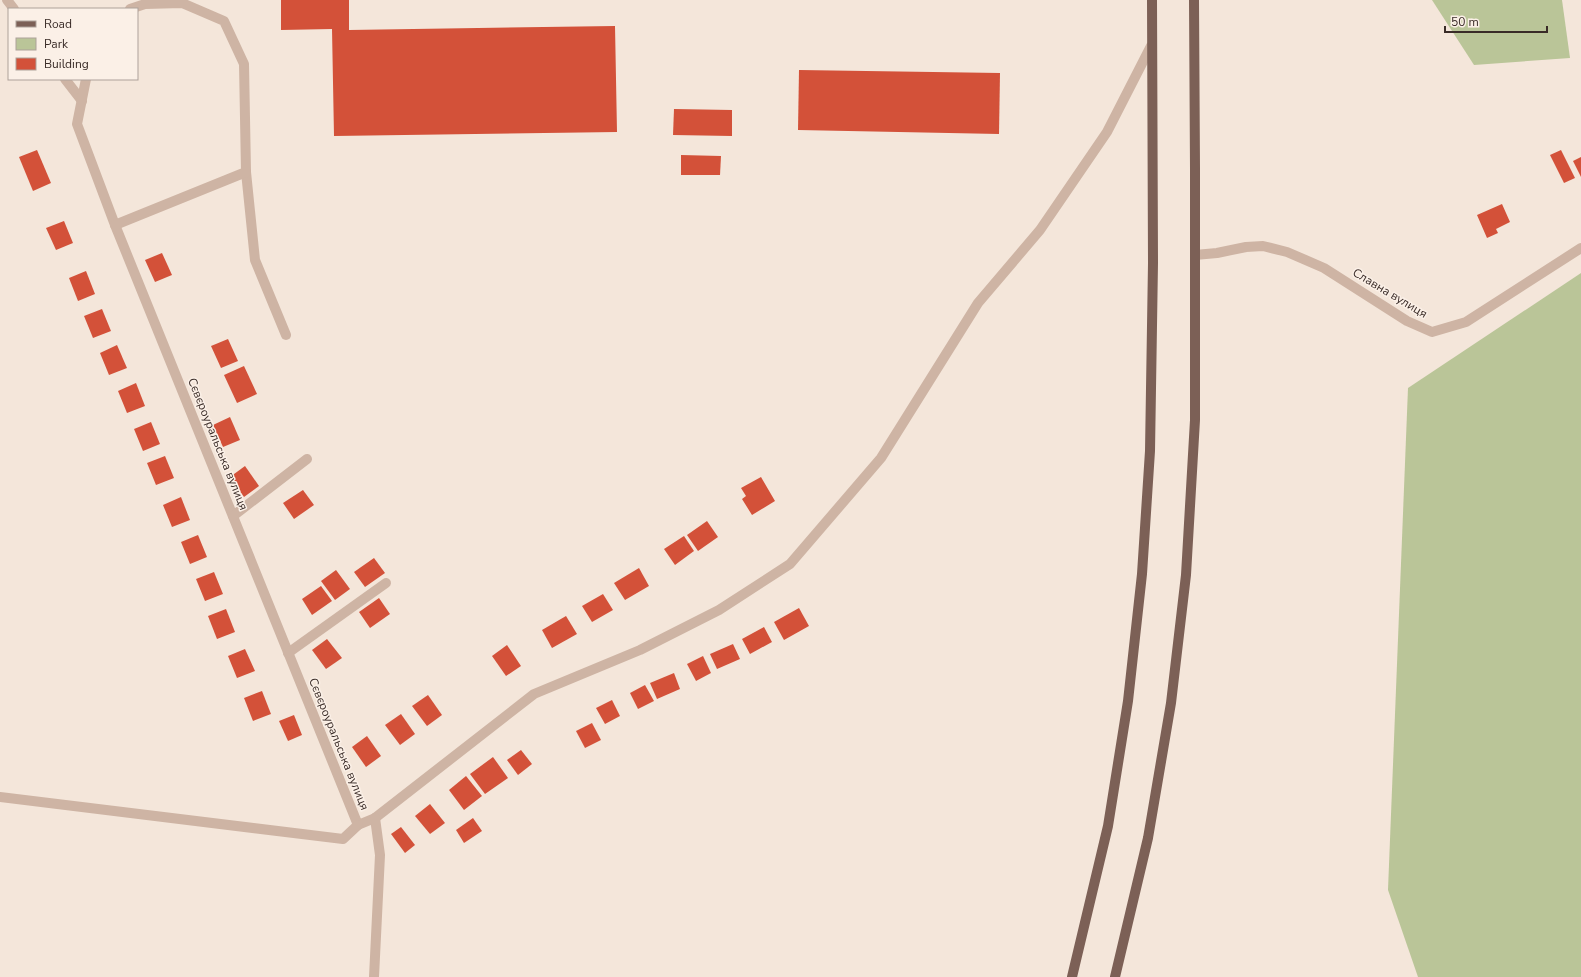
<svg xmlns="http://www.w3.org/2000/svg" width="1581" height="977" font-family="'Nunito Sans',sans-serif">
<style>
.green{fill:#bac598}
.building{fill:#d35139}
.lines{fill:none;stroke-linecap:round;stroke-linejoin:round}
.minor{stroke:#ceb4a4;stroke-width:10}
.major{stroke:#7c6056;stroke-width:10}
.labels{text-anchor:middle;stroke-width:3;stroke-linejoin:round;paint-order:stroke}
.street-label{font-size:12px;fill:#392b27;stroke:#fbf0e7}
</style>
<rect width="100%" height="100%" fill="#f4e6da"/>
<!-- green -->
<g class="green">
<path d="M1432,0H1562L1570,58L1474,65Z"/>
<path d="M1581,273V977H1418L1388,890L1408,388Z"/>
</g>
<!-- building -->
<g class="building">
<path d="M281,0H349V30L615,26L617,132L334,136L332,29L281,30Z"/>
<path d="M799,70L1000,73L999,134L798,130Z"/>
<path d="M674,109L732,110V136L673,135Z"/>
<path d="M37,150L51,183L33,191L19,157Z"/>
<path d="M1561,150L1575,178L1564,183L1550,155Z"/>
<path d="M681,155L721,156L720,175H681Z"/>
<path d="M1581,157V177L1573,161Z"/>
<path d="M1502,204L1510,222L1496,229L1498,233L1487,238L1477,215Z"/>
<path d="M64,221L73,243L56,250L46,228Z"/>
<path d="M162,253L172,275L155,282L145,260Z"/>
<path d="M86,271L95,294L78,301L69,278Z"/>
<path d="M102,309L111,331L93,338L84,316Z"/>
<path d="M228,339L238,361L221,368L211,346Z"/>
<path d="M117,345L127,368L109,375L100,353Z"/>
<path d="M244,366L257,394L237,403L224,375Z"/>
<path d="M136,383L145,406L127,413L118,391Z"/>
<path d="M230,417L240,440L223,447L213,425Z"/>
<path d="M151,422L160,444L143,451L134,429Z"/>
<path d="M165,456L174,478L156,485L147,463Z"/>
<path d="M245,466L259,486L244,497L230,477Z"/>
<path d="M761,477L775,501L752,515L742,499L746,496L741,488Z"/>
<path d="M303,490L314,505L294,519L283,503Z"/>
<path d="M181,497L190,520L172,527L163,505Z"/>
<path d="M707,521L718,537L698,551L687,535Z"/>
<path d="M198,535L207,557L190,564L181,542Z"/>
<path d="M684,536L694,551L675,565L664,549Z"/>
<path d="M374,558L385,573L365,587L354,572Z"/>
<path d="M639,568L649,586L625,600L614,583Z"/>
<path d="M336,570L350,589L335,600L321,581Z"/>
<path d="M214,572L223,594L205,601L196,579Z"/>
<path d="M321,586L332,601L312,615L302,599Z"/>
<path d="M603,594L613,610L592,622L582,606Z"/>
<path d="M379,598L390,614L370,628L359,612Z"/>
<path d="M799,608L809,626L784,640L774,622Z"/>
<path d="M226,609L235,632L217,639L208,616Z"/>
<path d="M566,616L577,634L552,648L542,630Z"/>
<path d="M764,627L772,642L750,654L742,639Z"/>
<path d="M327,639L342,658L326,669L312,650Z"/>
<path d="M733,644L740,659L717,669L710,654Z"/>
<path d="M507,645L521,666L506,676L492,656Z"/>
<path d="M245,649L255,671L237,678L228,656Z"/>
<path d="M703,656L711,673L696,681L687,664Z"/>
<path d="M674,673L680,689L657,699L650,683Z"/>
<path d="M645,685L654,701L638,709L630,693Z"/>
<path d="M262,691L271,714L253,721L244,698Z"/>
<path d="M428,695L442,715L427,726L412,706Z"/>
<path d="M612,700L620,716L605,724L596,708Z"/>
<path d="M401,714L415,734L400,745L385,725Z"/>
<path d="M294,715L302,735L288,741L279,721Z"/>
<path d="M592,723L601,740L585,748L576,731Z"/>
<path d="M367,736L381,756L366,767L352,747Z"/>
<path d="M521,750L532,764L518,775L507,760Z"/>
<path d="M493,757L508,778L485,794L470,774Z"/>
<path d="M466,776L482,796L464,810L449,790Z"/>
<path d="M430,804L445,823L430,834L415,816Z"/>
<path d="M473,818L482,831L464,843L456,830Z"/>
<path d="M401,827L415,845L405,853L391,834Z"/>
</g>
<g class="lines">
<!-- minor -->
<g class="minor">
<path d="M7,0L14,9"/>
<path d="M65,79L82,101"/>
<path d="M86,79L77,124L115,225L358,825L375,818L534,694L640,650L719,610L790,564L881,458L978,303L1040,230L1107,132L1151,46"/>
<path d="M246,172L255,260L286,335"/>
<path d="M115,225L246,172L244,64L224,21L182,3L145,4L130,9"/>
<path d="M1195,255L1217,253L1246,247L1263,246L1287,252L1324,268L1407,321L1432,332L1466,322L1581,248"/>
<path d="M233,516L307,459"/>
<path d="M288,653L386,583"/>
<path d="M0,797L343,839L358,825"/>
<path d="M374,977L380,855L375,818"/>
</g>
<!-- major -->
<g class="major">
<path d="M1072,977L1108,826L1128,701L1142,574L1150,451L1153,263L1152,0"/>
<path d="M1115,977L1148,838L1171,703L1186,575L1195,420V169L1194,0"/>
</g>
</g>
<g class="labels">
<!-- street labels -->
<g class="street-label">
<text transform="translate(1390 293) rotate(31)" y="4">Славна вулиця</text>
<text transform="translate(218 444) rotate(68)" y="4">Сєвєроуральська вулиця</text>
<text transform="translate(339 744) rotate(68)" y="4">Сєвєроуральська вулиця</text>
</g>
</g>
<!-- legend -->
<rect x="8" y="8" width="130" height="72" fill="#fbf0e7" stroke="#ada19a"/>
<rect x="16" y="21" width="20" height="6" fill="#7c6056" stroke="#ada19a"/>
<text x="44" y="28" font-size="12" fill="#392b27">Road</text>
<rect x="16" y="38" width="20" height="12" fill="#bac598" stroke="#ada19a"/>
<text x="44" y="48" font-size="12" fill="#392b27">Park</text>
<rect x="16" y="58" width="20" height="12" fill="#d35139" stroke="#ada19a"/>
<text x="44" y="68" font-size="12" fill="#392b27">Building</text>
<!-- scale -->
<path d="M1445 26v6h102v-6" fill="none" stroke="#392b27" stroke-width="2"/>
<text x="1451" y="26" font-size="12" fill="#392b27" stroke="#fbf0e7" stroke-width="3" paint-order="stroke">50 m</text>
</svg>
